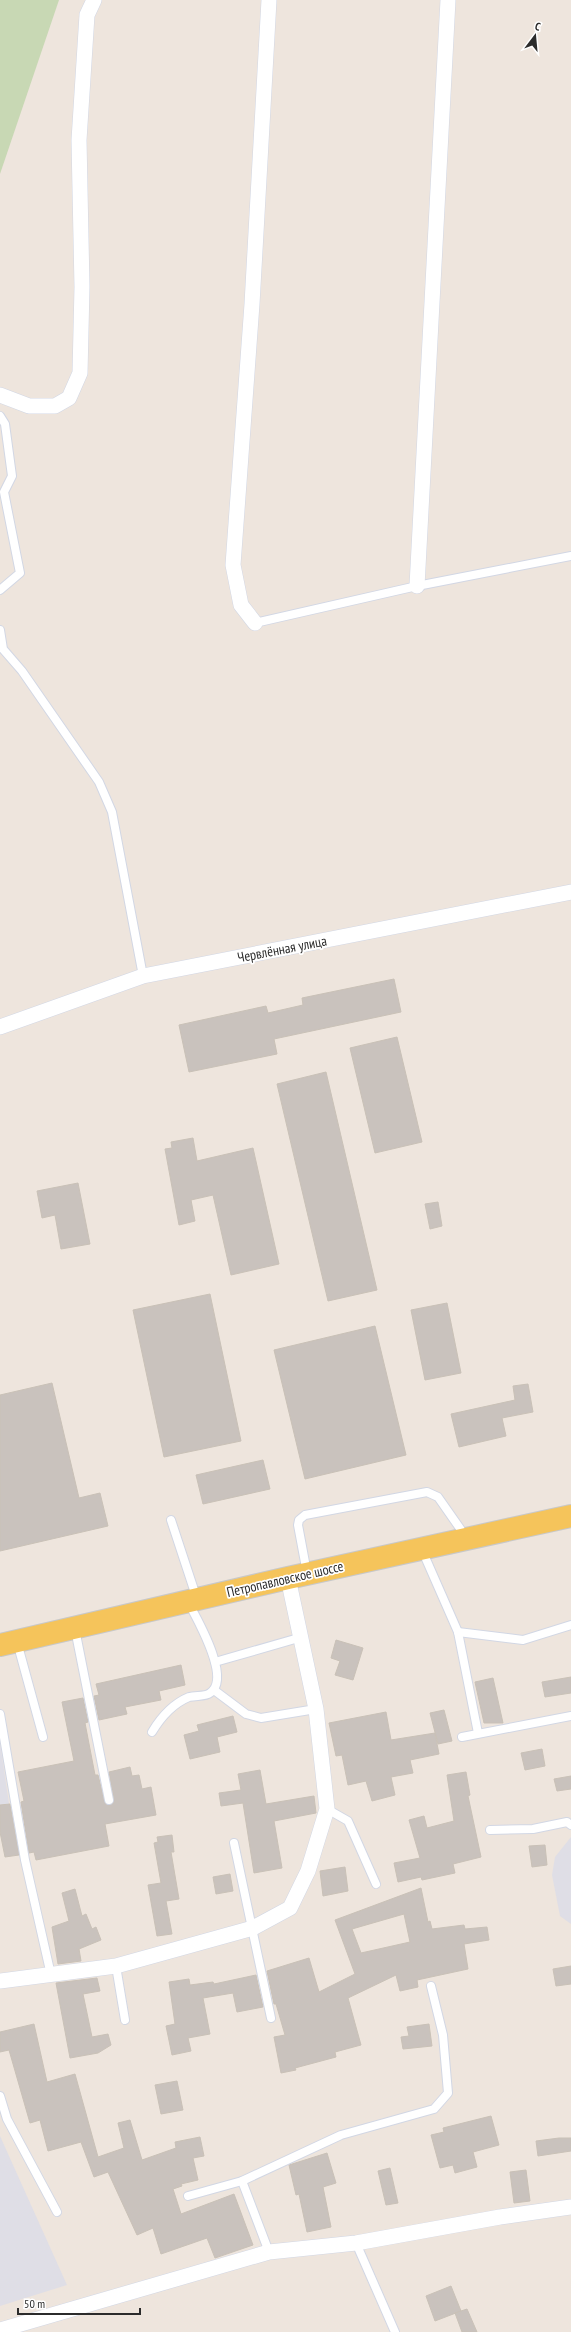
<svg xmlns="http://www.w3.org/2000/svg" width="571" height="2332" font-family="'PT Sans Narrow',sans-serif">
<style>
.industrial{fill:#dfdee6}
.cemetery{fill:#c8d8b4}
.building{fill:#c9c2bd;stroke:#c9c1b7;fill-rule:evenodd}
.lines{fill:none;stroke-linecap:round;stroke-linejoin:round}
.service-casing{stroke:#d2d7e4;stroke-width:10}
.minor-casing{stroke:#d2d7e4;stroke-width:16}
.primary-casing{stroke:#c8c8c8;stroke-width:24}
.service{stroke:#fff;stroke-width:8}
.minor{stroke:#fff;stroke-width:15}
.primary{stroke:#f5c45b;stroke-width:22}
.labels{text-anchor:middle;stroke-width:3.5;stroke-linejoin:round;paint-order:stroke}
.street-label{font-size:14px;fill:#2b2b2b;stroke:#fff}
</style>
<rect width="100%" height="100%" fill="#eee5dd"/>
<!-- industrial -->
<g class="industrial">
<path d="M0,1743L11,1817L0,1819Z"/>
<path d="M571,1837V1924L560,1916L552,1875L555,1857Z"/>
<path d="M0,2136L67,2285L0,2306Z"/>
</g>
<!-- cemetery -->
<path class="cemetery" d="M0,0H59L0,174Z"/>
<!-- building -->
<g class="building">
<path d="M394,979L401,1012L274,1039L277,1054L189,1072L179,1025L266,1006L268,1013L303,1005L302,998Z"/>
<path d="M397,1037L422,1142L375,1153L350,1048Z"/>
<path d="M326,1072L377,1290L328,1301L277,1084Z"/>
<path d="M193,1138L197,1161L253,1148L279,1264L231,1275L213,1195L191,1200L195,1221L179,1225L165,1149L172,1148L171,1142Z"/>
<path d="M78,1183L90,1244L61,1249L55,1215L42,1218L37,1191Z"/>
<path d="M438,1202L442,1226L430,1229L425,1204Z"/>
<path d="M210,1294L241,1441L164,1457L133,1310Z"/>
<path d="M447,1303L461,1373L425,1380L411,1310Z"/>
<path d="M375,1326L406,1455L305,1479L274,1350Z"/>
<path d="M52,1383L79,1498L100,1493L108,1526L0,1551V1395Z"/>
<path d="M528,1384L533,1412L502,1418L506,1436L459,1447L451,1414L515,1400L513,1386Z"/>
<path d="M263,1460L270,1489L203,1504L196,1475Z"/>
<path d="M336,1640L363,1648L353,1680L335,1675L340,1661L331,1658Z"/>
<path d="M181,1665L185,1685L159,1691L161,1700L125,1707L127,1714L99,1720L94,1696L99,1695L96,1684Z"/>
<path d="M571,1677V1693L545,1697L542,1682Z"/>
<path d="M493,1678L503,1723H484L475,1682Z"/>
<path d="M83,1698L88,1722L85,1723L95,1775H98L105,1803L110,1805L114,1801L109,1772L130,1767L132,1776L139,1775L142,1789L151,1787L156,1815L105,1824L109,1846L36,1860L34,1852L29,1853L21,1802L24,1801L18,1772L74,1761L62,1702Z"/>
<path d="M444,1710L452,1741L438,1744L430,1713Z"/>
<path d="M386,1712L391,1740L435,1733L439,1754L410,1760L413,1773L391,1777L395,1795L372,1801L366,1781L348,1785L342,1755L336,1756L329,1723Z"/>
<path d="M233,1716L237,1732L217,1737L220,1752L190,1759L184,1735L199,1731L197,1725Z"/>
<path d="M542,1749L545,1766L525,1770L521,1753Z"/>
<path d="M260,1770L266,1804L314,1796L316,1813L274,1821L282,1868L254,1873L243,1803L221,1806L219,1793L241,1790L238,1774Z"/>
<path d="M466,1772L470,1795L468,1796L481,1857L453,1864L455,1873L422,1880L421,1877L398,1882L394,1863L420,1858L409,1820L424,1816L427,1828L454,1821L447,1775Z"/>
<path d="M571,1776V1789L557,1791L554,1779Z"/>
<path d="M10,1804L19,1855L5,1857L0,1832V1805Z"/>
<path d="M172,1835L174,1852H171L179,1899L166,1901L172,1934L157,1936L148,1885L161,1883L154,1843L158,1842L157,1837Z"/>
<path d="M545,1845L547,1865L532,1867L529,1846Z"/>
<path d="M345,1867L348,1891L323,1896L320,1871Z"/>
<path d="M230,1874L233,1891L216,1894L213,1877Z"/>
<path d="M421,1888L428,1922L430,1921L432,1929L464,1925L465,1929L487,1927L489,1940L464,1944L468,1969L417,1980L418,1987L400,1991L396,1975L348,1998L361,2045L335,2052L336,2057L295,2068L296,2070L281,2073L274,2037L285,2035L276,2004H274L267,1971L309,1958L319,1992L355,1974L335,1920ZM404,1914L410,1942L361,1953L352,1929Z"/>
<path d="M75,1889L82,1916L86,1914L92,1929L96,1927L101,1940L79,1949L81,1961L58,1964L52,1927L69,1921L62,1893Z"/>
<path d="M571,1966V1984L556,1986L553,1969Z"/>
<path d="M256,1975L263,2007L237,2012L233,1993L203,1998L210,2034L188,2038L191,2051L172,2055L166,2026L175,2024L169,1982L189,1979L190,1985L213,1982L214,1984Z"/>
<path d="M97,1978L100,1991L83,1994L92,2037L108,2034L111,2045L98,2053L70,2058L56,1983Z"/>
<path d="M34,2024L47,2082L75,2074L98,2157L124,2148L118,2123L130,2120L142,2160L176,2148L175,2142L200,2137L204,2156L193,2158L198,2180L181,2184L182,2186L173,2189L181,2214L234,2194L253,2245L215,2258L207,2238L161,2254L153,2228L137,2235L108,2172L94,2177L81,2142L48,2151L40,2120L30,2123L9,2050L0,2052V2032Z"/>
<path d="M429,2024L432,2046L403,2049L401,2037L409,2036L407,2027Z"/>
<path d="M177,2081L183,2110L161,2114L155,2085Z"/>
<path d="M491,2116L499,2145L473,2152L477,2167L455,2173L453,2165L440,2168L431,2135L444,2132L443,2128Z"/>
<path d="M559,2138H571V2151L538,2156L536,2141Z"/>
<path d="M327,2153L336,2183L323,2187L331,2227L307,2232L299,2194L296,2195L289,2165Z"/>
<path d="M390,2168L398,2203L386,2205L378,2171Z"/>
<path d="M526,2170L530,2201L514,2203L510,2172Z"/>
<path d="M451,2286L461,2311L435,2321L426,2296Z"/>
<path d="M467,2309L477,2332H462L455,2313Z"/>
</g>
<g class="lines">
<!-- service casing -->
<g class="service-casing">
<g id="service">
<path d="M0,416L5,424L12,476L4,492L20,573L0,590"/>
<path d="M255,623L417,586L571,556"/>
<path d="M0,630L3,649L22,671L99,782L112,812L143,976"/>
<path d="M171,1520L197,1599"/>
<path d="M422,1550L458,1632L478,1733"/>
<path d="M307,1573L298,1525L299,1520L305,1515L427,1492L438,1497L466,1537"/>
<path d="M75,1629L109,1800"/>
<path d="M458,1632L523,1640L571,1625"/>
<path d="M17,1642L43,1737"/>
<path d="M215,1662L302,1637"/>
<path d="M214,1690L246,1714L261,1718L316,1709"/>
<path d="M0,1714L25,1860L51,1975"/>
<path d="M152,1732C161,1717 172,1704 189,1697C196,1695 205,1697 210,1693C232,1679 197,1619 188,1602"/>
<path d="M462,1737L571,1716"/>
<path d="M327,1809L348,1821L376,1884"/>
<path d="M490,1830L533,1829L567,1822L571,1825"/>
<path d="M234,1843L271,2018"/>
<path d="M116,1966L125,2020"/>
<path d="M0,2096L7,2119L57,2212"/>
<path d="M242,2181L269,2252"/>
<path d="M188,2196L242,2181L341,2135L434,2109L448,2093L443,2035L431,1986"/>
<path d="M356,2243L395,2332"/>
</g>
</g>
<!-- minor casing -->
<g class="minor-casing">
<g id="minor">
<path d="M0,395L29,406H55L69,398L80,373L82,287L79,140L87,15L94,0"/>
<path d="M417,586L448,0"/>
<path d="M255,623L241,605L233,565L252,304L269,0"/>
<path d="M0,1027L143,976L571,892"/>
<path d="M0,1981L116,1966L253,1928L290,1908L308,1871L327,1809L316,1709L288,1578"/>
<path d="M0,2330L269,2252L356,2243L500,2217L571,2207"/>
</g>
</g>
<!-- primary casing -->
<g class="primary-casing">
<path id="primary" d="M0,1645L288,1578L571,1516"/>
</g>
<!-- service -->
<use href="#service" class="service"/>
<!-- minor -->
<use href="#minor" class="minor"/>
<!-- primary -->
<use href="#primary" class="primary"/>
</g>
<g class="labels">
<!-- street labels -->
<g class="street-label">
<text transform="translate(282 949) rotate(-11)" y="5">Червлённая улица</text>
<text transform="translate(285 1579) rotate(-13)" y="5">Петропавловское шоссе</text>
</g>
</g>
<!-- north arrow -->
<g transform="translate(535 36) rotate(16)" stroke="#ffffff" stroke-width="3" paint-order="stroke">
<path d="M0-3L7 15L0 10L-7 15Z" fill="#2b2b2b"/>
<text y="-6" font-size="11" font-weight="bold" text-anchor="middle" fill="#2b2b2b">С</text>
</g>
<!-- scale -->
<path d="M18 2308v6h122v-6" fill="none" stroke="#2b2b2b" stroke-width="2"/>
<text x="24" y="2308" font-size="12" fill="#2b2b2b" stroke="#ffffff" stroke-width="3" paint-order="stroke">50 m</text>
</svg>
